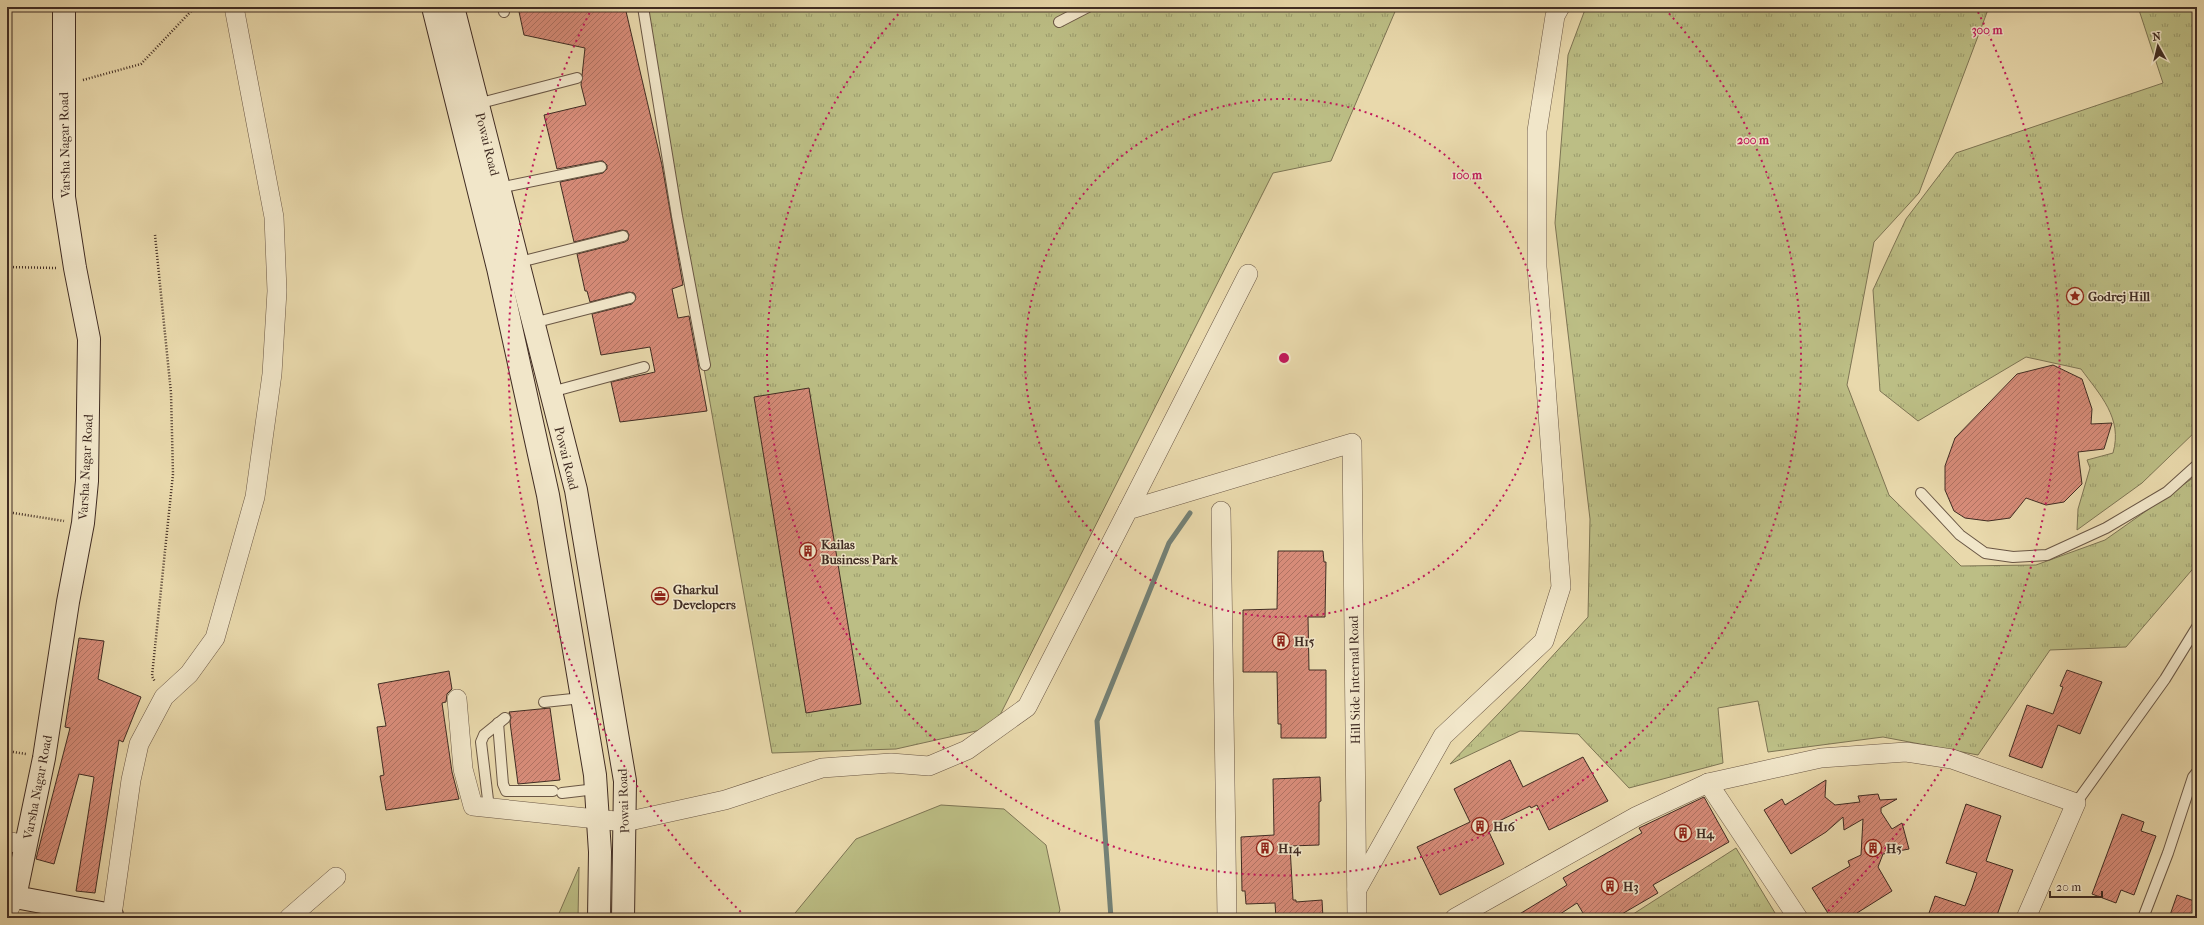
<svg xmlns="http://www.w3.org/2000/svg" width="2204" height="925" font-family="'IM FELL French Canon',serif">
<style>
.grass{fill:url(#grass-tufts);stroke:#7e7554}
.green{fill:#bcbe85;stroke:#7e7554}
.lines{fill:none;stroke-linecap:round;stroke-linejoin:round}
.stream{stroke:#748176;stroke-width:5}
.building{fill:url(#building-hatch);stroke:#402c23}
.lane-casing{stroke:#6a5745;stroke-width:12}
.street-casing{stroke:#6a5745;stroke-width:20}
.secondary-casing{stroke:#402c23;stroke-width:24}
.path{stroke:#402c23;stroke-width:2.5;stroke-dasharray:1 2;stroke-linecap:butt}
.lane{stroke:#f1e6c9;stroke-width:10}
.street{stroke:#f1e6c9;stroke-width:19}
.secondary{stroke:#f1e6c9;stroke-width:22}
.ring{fill:none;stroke:#c2185b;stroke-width:2;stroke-dasharray:2 4}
.labels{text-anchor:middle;stroke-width:3;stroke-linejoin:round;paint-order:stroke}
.street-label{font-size:13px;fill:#402c23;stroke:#f1e6c9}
.poi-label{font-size:13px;font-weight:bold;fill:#402c23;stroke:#f1e6c9;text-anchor:start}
.centre{fill:#c2185b;stroke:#f1e6c9;stroke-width:2}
.ring-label{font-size:12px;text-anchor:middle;font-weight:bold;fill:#c2185b;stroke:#f1e6c9;stroke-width:3;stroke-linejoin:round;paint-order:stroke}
</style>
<defs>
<pattern id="grass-tufts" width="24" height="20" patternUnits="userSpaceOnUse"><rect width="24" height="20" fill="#bcbe85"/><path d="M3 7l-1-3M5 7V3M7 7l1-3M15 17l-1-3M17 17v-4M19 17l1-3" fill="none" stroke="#9a9b6c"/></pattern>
<pattern id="building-hatch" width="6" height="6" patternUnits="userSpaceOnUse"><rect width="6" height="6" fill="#d68b78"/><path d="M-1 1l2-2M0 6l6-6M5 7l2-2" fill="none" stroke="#af7262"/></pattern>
</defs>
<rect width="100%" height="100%" fill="#e9d9ac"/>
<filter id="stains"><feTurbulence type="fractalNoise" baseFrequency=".005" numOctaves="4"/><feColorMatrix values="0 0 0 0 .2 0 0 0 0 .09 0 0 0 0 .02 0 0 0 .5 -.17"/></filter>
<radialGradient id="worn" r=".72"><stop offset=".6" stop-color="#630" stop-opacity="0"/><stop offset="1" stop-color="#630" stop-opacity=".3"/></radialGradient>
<!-- grass -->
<g class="grass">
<path d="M640,7H1397L1331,161L1273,173L994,727L896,749L772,753Z"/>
<path d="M1586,7H1989L1919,193L1874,242L1847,385L1889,495L1961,566L2036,565L2105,540L2197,475V564L2126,647L2050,650L1978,755L1883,737L1768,752L1758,701L1718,708L1723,763L1629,788L1578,734L1520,731L1450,764L1526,685L1588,617L1590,519L1555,223L1568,55Z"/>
<path d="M2138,7H2197V430L2142,483L2077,530L2078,509L2090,468L2087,460L2113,453C2123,418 2100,395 2081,369L2026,357L1918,421L1880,391L1873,290L1906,219L1956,153L2163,83Z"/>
<path d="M1736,848L1778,918H1627Z"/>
</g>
<!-- green -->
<g class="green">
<path d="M941,805L1004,809L1046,845L1060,910L1057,918H791L856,839Z"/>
<path d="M579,867L578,918H557Z"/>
</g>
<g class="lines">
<!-- stream -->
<path class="stream" d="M1111,918L1097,721L1169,543L1190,513"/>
</g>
<!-- building -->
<g class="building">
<path d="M518,7H625L662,165L683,285L672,289L678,318L689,316L707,411L620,422L611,382L655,372L650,347L601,355L592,314L632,304L636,297L634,293L629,292L590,302L587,291H585L577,254L625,242L628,240L629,235L627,231L622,230L574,242L560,182L603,173L607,169V165L603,161H600L557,169L544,115L586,105L581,85L585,48L524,35Z"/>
<path d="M2053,365L2082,379L2092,409L2091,424L2112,423L2104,449L2078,452L2082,484L2064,502L2046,505L2026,498L2010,518L1988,521L1965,518L1954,511L1945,490V466L1955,438L2017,374Z"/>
<path d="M809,388L861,704L806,713L754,397Z"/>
<path d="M1278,551H1323L1324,562H1326L1325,617H1308L1309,670H1326V738H1281V724H1278L1277,672H1243V610L1277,609Z"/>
<path d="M79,638L104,641L98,679L141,697L123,742L119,740L95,893L76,891L94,777L79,774L54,864L36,859L70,728L65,727Z"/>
<path d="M2067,670L2102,682L2080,734L2058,725L2042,768L2009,756L2027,705L2053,714L2063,687L2060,686Z"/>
<path d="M449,671L452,689L447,694L446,702L442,703L452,772L459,799L386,810L380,776L384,775L377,727L386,726L378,684Z"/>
<path d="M550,708L560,780L518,784L510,722L511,717L509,712Z"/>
<path d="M1583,757L1608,801L1549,830L1537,805L1531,808L1530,806L1497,822L1499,827L1489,832L1504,864L1440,895L1417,847L1470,822L1454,789L1510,760L1523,787Z"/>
<path d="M1320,777L1321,801L1319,802V845L1290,846L1293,900H1296V902L1322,900L1323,918H1276L1275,903L1246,904L1245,891H1242L1241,837L1274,835L1273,779Z"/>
<path d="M1826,780L1825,797L1835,805L1860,802L1858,796L1878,794L1880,800L1897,799L1881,808V812L1892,829L1902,823L1909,849L1883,854L1878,867L1892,891L1857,913L1860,918H1831L1812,888L1850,866L1848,861L1861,855L1863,819L1844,830L1843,817L1826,832L1791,854L1764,810L1782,799L1785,805Z"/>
<path d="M1704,797L1729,842L1653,885L1658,893L1615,918H1586L1577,903L1554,918H1513L1567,885L1563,878L1642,833L1639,828Z"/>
<path d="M1966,804L2001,816L1986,861L2013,870L1996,918H1936L1928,916L1935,896L1965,906L1972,888L1977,873L1946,863Z"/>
<path d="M2122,814L2144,822L2141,831L2156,836L2134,895L2121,890L2116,903L2092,894Z"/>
<path d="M2177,895L2197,902V918H2169Z"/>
</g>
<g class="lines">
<!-- lane casing -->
<g class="lane-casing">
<g id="lane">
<path d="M503,7L504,12"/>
<path d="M643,7L677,216L705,365"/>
<path d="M1059,22L1088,7"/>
<path d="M477,104L577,78"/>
<path d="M499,188L601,167"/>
<path d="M516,263L623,236"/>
<path d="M533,323L630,298"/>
<path d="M551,392L644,367"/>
<path d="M1921,493L1960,535L1985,553L2013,557L2047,555L2106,528L2167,492L2197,465"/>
<path d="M544,702L582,698"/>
<path d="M498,723L503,784L506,791H553"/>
<path d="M562,793L596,789"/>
<path d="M2076,803L2165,679L2197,627"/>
<path d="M489,808L481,742L484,735L505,718"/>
<path d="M2143,918L2168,853L2193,777L2197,772"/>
</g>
</g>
<!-- street casing -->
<g class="street-casing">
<g id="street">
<path d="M1128,510L1248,274"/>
<path d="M1221,511L1227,918"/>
<path d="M457,699L463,769L473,806L625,822L725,800L822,768L891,763L929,766L967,750L1027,707L1128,510L1352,443L1357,918"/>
<path d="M1708,783L1798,918"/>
<path d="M7,841L25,845"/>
<path d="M1357,889L1443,736L1544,641L1561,587L1537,267V131L1555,16L1560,7"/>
<path d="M7,913L15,897"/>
<path d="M112,915L131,780L139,744L164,697L189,674L215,638L255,497L272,374L277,291L274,217L234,7"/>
<path d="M289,918L336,877"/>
<path d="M1455,918L1637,816L1708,783L1821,758L1906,752L1952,759L2076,803L2026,918"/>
</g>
</g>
<!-- secondary casing -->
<g class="secondary-casing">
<g id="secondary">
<path d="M64,7V197L75,268L89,339L87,481L83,523L68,602L44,758L15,897L112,915V918"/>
<path d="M433,7L498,268L548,495L595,775L600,852L599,918"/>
<path d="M453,7L576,490L625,781L623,918"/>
</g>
</g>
<!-- path -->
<g class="path">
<path d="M83,80L141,64L195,7"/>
<path d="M155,235L171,393L173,474L152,676L155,682"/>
<path d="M7,267L56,268"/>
<path d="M7,512L64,521"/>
<path d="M7,751L26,754"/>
</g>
<!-- lane -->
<use href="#lane" class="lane"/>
<!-- street -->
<use href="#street" class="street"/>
<!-- secondary -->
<use href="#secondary" class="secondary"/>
</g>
<!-- distance rings -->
<g class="ring">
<circle cx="1284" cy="358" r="259"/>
<path d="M1665 9A517 517 0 1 1 903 9"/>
<path d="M745 916A776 776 0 0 1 590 12M1978 12A776 776 0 0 1 1823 916"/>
</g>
<!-- icons -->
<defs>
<g id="sight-ring" transform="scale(0.9)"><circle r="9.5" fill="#f1e6c9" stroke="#8f2418" stroke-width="1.5"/><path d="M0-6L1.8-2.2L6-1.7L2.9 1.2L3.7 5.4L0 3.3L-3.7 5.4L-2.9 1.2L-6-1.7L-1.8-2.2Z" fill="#8f2418"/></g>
<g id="building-ring" transform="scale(0.9)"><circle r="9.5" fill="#f1e6c9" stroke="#8f2418" stroke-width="1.5"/><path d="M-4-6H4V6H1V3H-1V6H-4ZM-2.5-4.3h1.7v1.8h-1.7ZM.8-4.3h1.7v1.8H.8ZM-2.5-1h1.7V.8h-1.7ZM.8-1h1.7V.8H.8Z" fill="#8f2418"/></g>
<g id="office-ring" transform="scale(0.9)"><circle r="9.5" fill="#f1e6c9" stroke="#8f2418" stroke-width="1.5"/><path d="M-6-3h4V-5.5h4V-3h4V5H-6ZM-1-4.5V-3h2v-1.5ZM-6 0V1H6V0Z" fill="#8f2418"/></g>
</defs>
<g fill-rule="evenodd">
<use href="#sight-ring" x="2075" y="296"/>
<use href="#building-ring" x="808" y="551"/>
<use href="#office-ring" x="660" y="596"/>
<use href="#building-ring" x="1281" y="641"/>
<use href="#building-ring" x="1480" y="826"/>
<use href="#building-ring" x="1683" y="833"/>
<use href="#building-ring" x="1265" y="848"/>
<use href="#building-ring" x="1873" y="848"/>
<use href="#building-ring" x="1610" y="886"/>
</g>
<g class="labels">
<!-- street labels -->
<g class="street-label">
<text transform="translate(488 144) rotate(76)" y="5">Powai Road</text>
<text transform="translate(64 145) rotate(-91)" y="5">Varsha Nagar Road</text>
<text transform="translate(567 458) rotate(76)" y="5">Powai Road</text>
<text transform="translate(85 467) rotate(-87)" y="5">Varsha Nagar Road</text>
<text transform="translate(1354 680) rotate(-91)" y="5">Hill Side Internal Road</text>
<text transform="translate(37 787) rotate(-79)" y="5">Varsha Nagar Road</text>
<text transform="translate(623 801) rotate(-92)" y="5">Powai Road</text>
</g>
<!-- poi labels -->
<g class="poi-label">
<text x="2088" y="301">Godrej Hill</text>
<text x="821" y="549">Kailas<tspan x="821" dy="15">Business Park</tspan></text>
<text x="673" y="594">Gharkul<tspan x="673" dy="15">Developers</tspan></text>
<text x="1294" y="646">H15</text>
<text x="1493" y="831">H16</text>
<text x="1696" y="838">H4</text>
<text x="1278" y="853">H14</text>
<text x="1886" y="853">H5</text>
<text x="1623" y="891">H3</text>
</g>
</g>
<circle cx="1284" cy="358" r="6" class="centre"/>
<g class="ring-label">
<text x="1987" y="34">300 m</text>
<text x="1753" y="144">200 m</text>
<text x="1467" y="179">100 m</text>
</g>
<!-- margin -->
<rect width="2204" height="925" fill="none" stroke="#e9d9ac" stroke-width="24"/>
<rect x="8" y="8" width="2188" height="909" fill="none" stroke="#402c23" stroke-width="2"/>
<rect x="12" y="12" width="2180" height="901" fill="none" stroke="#402c23"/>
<!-- north arrow -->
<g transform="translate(2158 46) rotate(352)" stroke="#f1e6c9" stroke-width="3" paint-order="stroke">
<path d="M0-3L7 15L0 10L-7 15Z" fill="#402c23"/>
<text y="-6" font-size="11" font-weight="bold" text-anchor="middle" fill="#402c23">N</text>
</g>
<!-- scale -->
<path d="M2050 891v6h52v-6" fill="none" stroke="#402c23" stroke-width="2"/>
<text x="2056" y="891" font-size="12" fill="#402c23" stroke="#f1e6c9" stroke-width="3" paint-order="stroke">20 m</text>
<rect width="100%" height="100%" filter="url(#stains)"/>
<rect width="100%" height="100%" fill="url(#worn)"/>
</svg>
